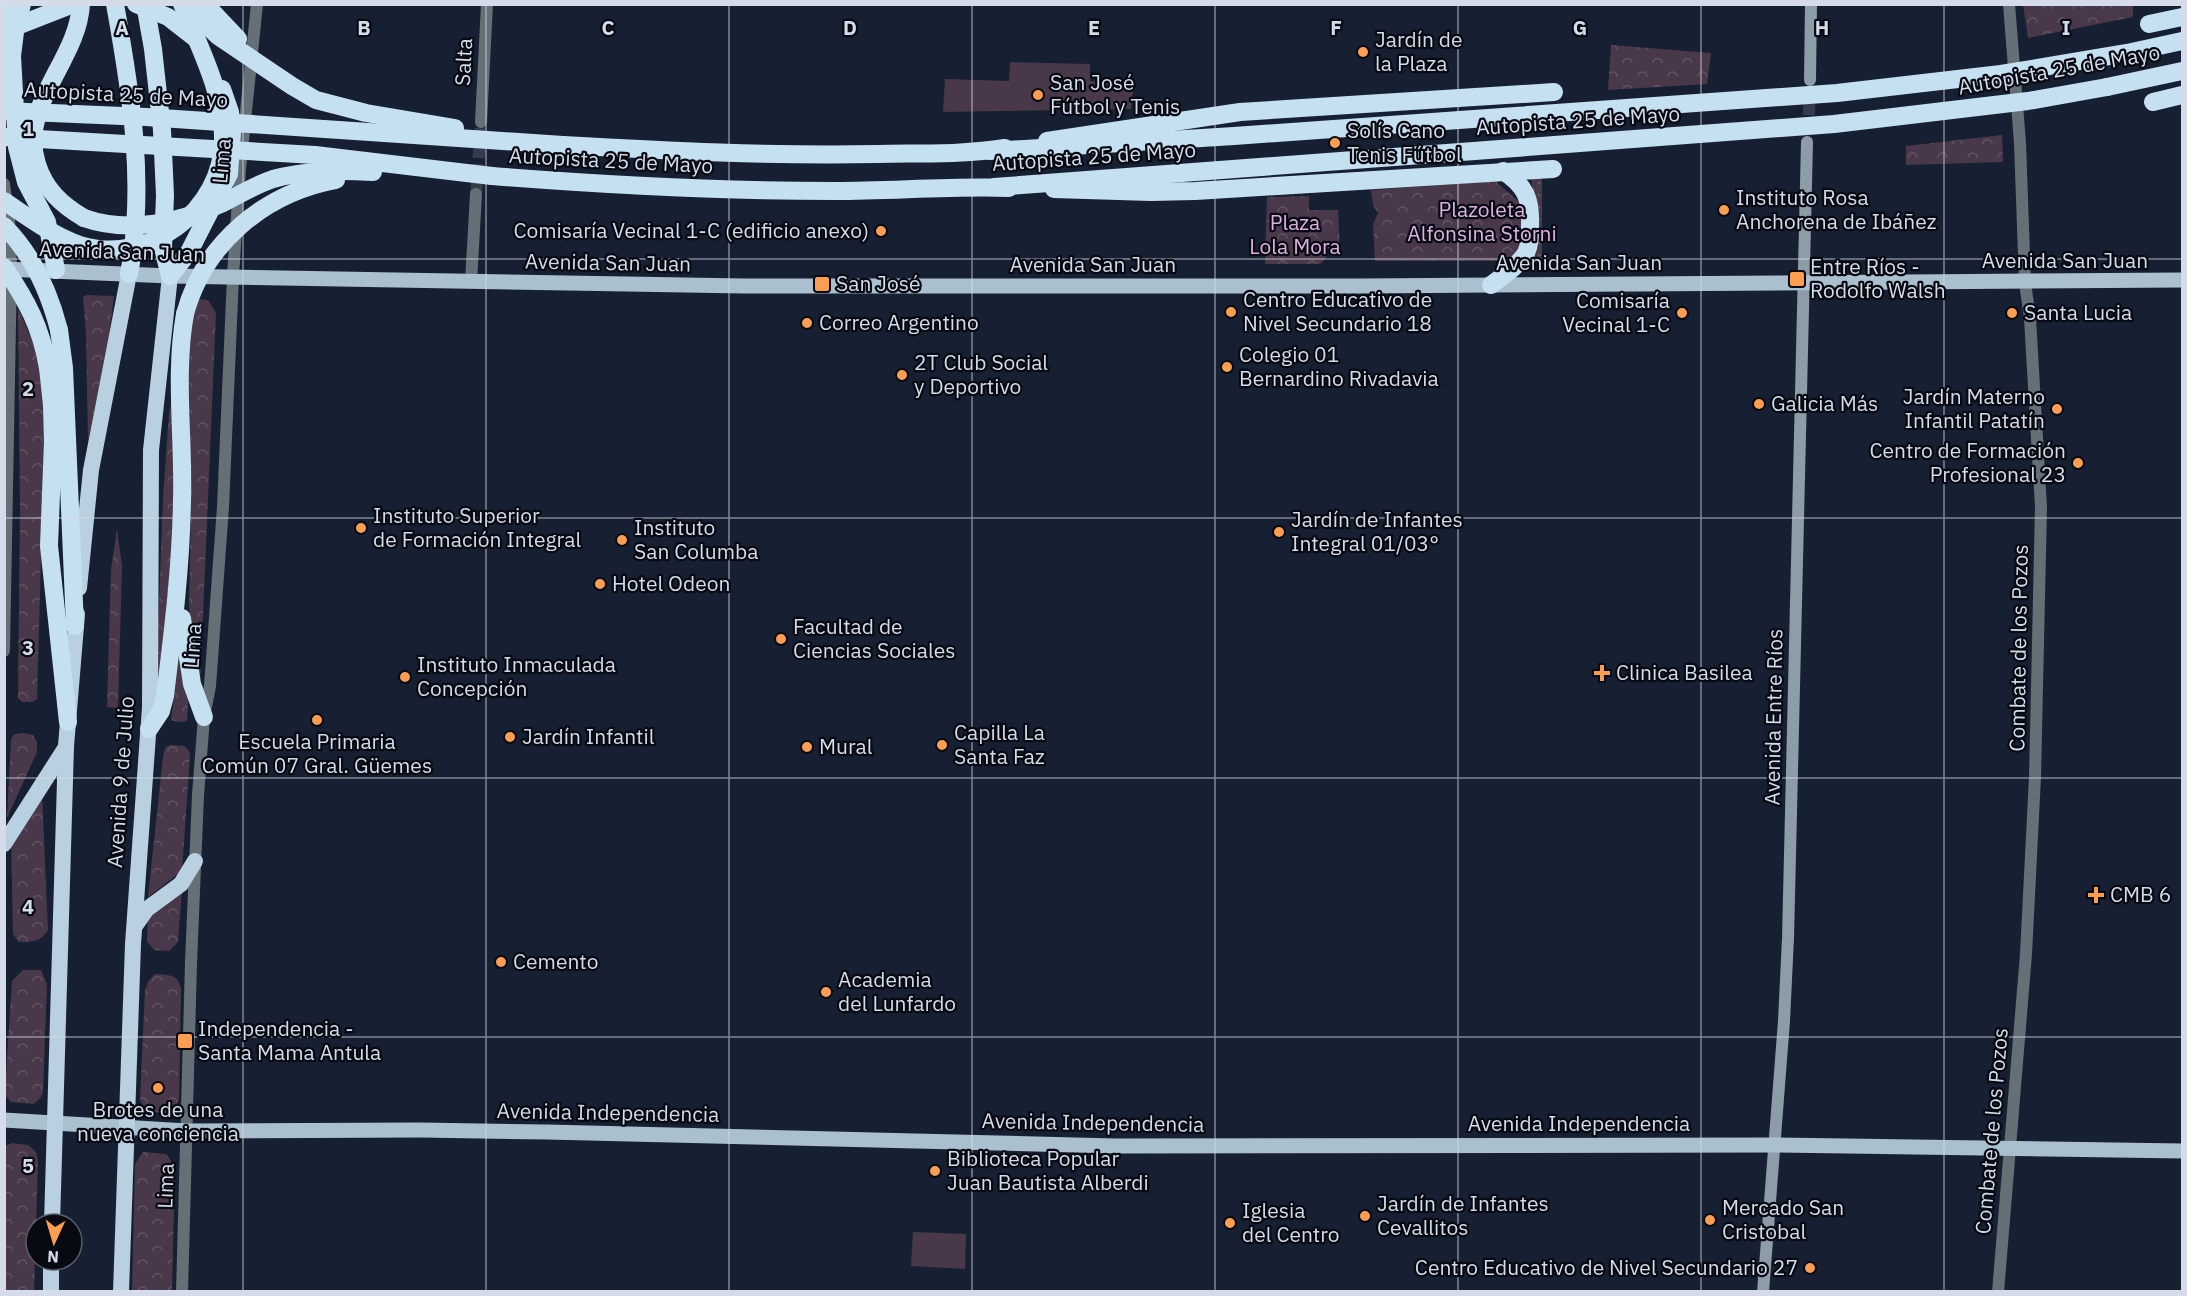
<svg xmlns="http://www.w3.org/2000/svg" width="2187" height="1296" font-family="'IBM Plex Sans',sans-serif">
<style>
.grass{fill:url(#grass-dots)}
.forest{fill:url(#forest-crowns)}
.garden{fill:#493849}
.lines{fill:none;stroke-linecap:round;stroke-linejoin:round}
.tertiary-tunnel{stroke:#343c4d;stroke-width:12;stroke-dasharray:12 6;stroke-linecap:butt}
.secondary-tunnel{stroke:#343c4d;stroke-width:12;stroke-dasharray:12 6;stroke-linecap:butt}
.tertiary{stroke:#656f76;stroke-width:12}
.secondary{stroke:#8c9da7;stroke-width:12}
.primary{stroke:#aac0ce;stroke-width:15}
.trunk{stroke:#b8d0e0;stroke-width:16}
.motorway{stroke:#c5e1f1;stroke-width:18}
.motorway-bridge{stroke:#c5e1f1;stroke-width:18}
.grid{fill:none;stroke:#d5dbe8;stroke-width:1.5;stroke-opacity:0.55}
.poi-dot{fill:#fc9e52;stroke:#070a12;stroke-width:2}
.labels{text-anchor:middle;stroke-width:4.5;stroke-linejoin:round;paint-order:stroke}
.poi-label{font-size:21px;fill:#d5dbe8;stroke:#070a12;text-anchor:start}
.street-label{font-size:21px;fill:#d5dbe8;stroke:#070a12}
.park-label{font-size:21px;fill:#ddb1de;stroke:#070a12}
.grid-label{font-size:20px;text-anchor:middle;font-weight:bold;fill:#d5dbe8;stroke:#070a12;stroke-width:4.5;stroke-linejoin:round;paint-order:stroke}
</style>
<defs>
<pattern id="grass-dots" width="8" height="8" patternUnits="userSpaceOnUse" patternTransform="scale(1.5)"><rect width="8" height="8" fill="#493849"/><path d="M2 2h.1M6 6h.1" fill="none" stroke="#625463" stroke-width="1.8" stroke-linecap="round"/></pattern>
<pattern id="forest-crowns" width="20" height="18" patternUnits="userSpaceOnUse" patternTransform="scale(1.5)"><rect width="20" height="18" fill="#493849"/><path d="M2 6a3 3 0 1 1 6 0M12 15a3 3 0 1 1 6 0" fill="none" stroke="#625463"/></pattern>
</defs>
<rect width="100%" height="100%" fill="#172032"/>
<!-- grass -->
<path class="grass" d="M1542,178V257L1539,259L1531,257L1537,210L1531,179Z"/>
<!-- forest -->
<g class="forest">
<path d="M2023,5H2133V17L2028,38Z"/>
<path d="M1611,45L1711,53L1707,84L1608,90Z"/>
<path d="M2002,135L2003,162L1906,165V146Z"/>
<path d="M1495,181L1524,206V248L1508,261H1375L1373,224L1378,213L1373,205L1371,190Z"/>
<path d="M1309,196V210H1338L1340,251H1336L1330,247L1327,249L1326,258L1320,264H1265L1267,197Z"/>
<path d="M87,295L114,296L108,343L88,441L86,334L83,297Z"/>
<path d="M197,299L208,300L216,313L200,685L191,644L189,604L191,514L187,341Z"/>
<path d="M18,308L37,352L45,418L37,699L32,702H22L18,698L20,507Z"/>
<path d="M175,383L176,520L155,709L163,497L169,413Z"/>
<path d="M117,530L122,566L118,708L107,707L111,569Z"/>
<path d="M180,650L189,685L187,721L179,722L171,720Z"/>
<path d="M23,733L33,735L37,742V752L7,818L11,740L14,734Z"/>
<path d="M170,745L184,746L189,751L190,756L182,871L148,897L163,757L165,748Z"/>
<path d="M42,793L48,930C41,942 32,942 19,942L13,934L11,837Z"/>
<path d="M182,891L178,942L169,951L154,950L147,941L148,914Z"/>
<path d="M23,970H41L47,984L43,1092L41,1097L34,1104L11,1102L5,1095V1090L12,981Z"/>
<path d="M155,974C169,975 178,974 181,989L179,1099L175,1109L167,1113L149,1112L143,1106L140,1100L145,990L148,982Z"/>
<path d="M12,1143L28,1145L36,1152L38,1160L34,1291H5V1146Z"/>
<path d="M143,1152L166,1154L175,1166L172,1291H132L135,1164Z"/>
</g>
<!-- garden -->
<g class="garden">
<path d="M1010,62L1090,64V81H1134L1131,109L943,112L945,79L1009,81Z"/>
<path d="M913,1232L966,1234L965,1269L911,1266Z"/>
</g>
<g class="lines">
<!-- tertiary-tunnel -->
<path class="tertiary-tunnel" d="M476,194L481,122"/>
<!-- secondary-tunnel -->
<path class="secondary-tunnel" d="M1808,133L1810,90"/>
<!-- tertiary -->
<g class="tertiary">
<path d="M481,122L487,4"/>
<path d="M4,184L9,219L11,269L4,651"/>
<path d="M471,282L476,194"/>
<path d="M182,1292L191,963L198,795L204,717L210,686L223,507L233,276L240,169L257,4"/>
<path d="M1998,1292L2026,954L2035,777L2041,507L2030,318L2025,283L2020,143L2009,4"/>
</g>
<!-- secondary -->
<g class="secondary">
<path d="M1810,80L1811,4"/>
<path d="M1763,1292L1784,1021L1788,938L1807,142"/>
</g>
<!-- primary -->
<g class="primary">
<path d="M4,269L170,276L744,286H1363L2182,280"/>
<path d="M4,1120L187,1131L421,1130L547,1132L1115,1146L1775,1145L2182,1151"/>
</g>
<!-- trunk -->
<g class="trunk">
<path d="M79,588L91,470L129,274"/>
<path d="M4,844L66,747"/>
<path d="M135,926L147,909L181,884L195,861"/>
<path d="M52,1224L66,746L77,614"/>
<path d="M51,1292V1260"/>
<path d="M121,1292L133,944L150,707L151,450L170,276"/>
</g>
<!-- motorway -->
<g class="motorway">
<path d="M22,4L15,32L12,56L17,147L26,182L47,222L56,270"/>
<path d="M81,4C78,61 18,105 37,164C45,190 62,205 84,218"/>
<path d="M115,4C131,93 146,184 129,274"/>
<path d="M145,4L153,49L162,130L165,195L163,248L170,276"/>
<path d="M4,16L14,4"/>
<path d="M2149,24L2182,17"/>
<path d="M2107,87L2182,71"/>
<path d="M2153,102L2182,95"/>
<path d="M1047,141L1240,112L1554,92"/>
<path d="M563,145C668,151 772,156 877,154C919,153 963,155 1005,148"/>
<path d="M492,176C606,185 720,191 835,191C893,191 951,186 1009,188"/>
<path d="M1054,189L1151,192L1195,191L1553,169"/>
<path d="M170,276L189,252L229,174L232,132L230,112L222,89"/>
<path d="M1491,285C1503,276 1518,266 1526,253C1530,245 1530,235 1530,226C1531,199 1526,186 1503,171"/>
<path d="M59,330L64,368L75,626"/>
<path d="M48,368L52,405L53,442L49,546L68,722"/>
<path d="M182,618L192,684L204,717"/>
<path d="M149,729L161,711L165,696C173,631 181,566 182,501C184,439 174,375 185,314"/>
</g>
<!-- motorway-bridge -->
<g class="motorway-bridge">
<path d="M136,4L168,17L195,38"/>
<path d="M185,4L218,36L292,86L316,100L366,113L455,128"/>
<path d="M205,4L238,39"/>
<path d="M4,31L73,4"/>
<path d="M4,111L146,117L563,145"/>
<path d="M4,137L315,155L492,176"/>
<path d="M990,151L1234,136L1837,93L2001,74L2127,53L2182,41"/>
<path d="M994,187L1834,124L2028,101L2107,87"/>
<path d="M4,201C28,217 53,236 80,245C148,266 223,211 223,139C224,93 199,47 182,4"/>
<path d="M84,218C129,234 181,222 223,203C239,195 255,185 273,179C306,170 339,170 373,172"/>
<path d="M4,226C33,255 49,291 59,330"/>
<path d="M4,267C27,301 41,327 48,368"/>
<path d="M185,314C204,243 265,193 336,180"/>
</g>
</g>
<!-- grid -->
<path class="grid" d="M243,4V1292M486,4V1292M729,4V1292M972,4V1292M1215,4V1292M1458,4V1292M1701,4V1292M1944,4V1292M4,259H2182M4,518H2182M4,778H2182M4,1037H2182"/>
<!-- markers -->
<g class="poi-dot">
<circle cx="1363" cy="52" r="6"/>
<circle cx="1038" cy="95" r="6"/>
<circle cx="1335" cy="143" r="6"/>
<circle cx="1724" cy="210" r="6"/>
<circle cx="881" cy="231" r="6"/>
<rect x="1789" y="271" width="16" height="16" rx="3"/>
<rect x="814" y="276" width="16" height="16" rx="3"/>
<circle cx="1231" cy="312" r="6"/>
<circle cx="1682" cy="313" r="6"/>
<circle cx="2012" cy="313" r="6"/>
<circle cx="807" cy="323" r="6"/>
<circle cx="1227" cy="367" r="6"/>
<circle cx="902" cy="375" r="6"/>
<circle cx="1759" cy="404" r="6"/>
<circle cx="2057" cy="409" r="6"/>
<circle cx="2078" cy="463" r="6"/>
<circle cx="361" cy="528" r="6"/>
<circle cx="1279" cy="532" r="6"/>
<circle cx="622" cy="540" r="6"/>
<circle cx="600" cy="584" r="6"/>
<circle cx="781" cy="639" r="6"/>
<path d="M1599 664h6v6h6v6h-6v6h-6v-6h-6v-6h6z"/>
<circle cx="405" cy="677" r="6"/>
<circle cx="317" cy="720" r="6"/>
<circle cx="510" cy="737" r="6"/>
<circle cx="942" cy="745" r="6"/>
<circle cx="807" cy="747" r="6"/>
<path d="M2093 886h6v6h6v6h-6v6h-6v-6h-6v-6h6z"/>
<circle cx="501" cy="962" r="6"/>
<circle cx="826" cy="992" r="6"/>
<rect x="177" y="1033" width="16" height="16" rx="3"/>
<circle cx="158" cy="1088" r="6"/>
<circle cx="935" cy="1171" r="6"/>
<circle cx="1365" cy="1216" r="6"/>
<circle cx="1710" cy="1220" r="6"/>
<circle cx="1230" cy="1223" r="6"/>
<circle cx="1810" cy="1268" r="6"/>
</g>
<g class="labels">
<!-- poi labels -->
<g class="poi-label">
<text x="1375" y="47">Jardín de<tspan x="1375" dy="24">la Plaza</tspan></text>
<text x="1050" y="90">San José<tspan x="1050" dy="24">Fútbol y Tenis</tspan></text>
<text x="1347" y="138">Solís Cano<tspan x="1347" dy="24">Tenis Fútbol</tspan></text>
<text x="1736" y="205">Instituto Rosa<tspan x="1736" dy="24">Anchorena de Ibáñez</tspan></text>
<text x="869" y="238" text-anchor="end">Comisaría Vecinal 1-C (edificio anexo)</text>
<text x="1810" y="274">Entre Ríos -<tspan x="1810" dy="24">Rodolfo Walsh</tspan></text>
<text x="836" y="291">San José</text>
<text x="1243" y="307">Centro Educativo de<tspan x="1243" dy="24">Nivel Secundario 18</tspan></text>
<text x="1670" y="308" text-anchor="end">Comisaría<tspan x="1670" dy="24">Vecinal 1-C</tspan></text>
<text x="2024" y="320">Santa Lucia</text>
<text x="819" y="330">Correo Argentino</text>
<text x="1239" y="362">Colegio 01<tspan x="1239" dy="24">Bernardino Rivadavia</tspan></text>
<text x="914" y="370">2T Club Social<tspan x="914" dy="24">y Deportivo</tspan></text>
<text x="2045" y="404" text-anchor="end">Jardín Materno<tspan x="2045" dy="24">Infantil Patatín</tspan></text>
<text x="1771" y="411">Galicia Más</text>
<text x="2066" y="458" text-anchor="end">Centro de Formación<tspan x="2066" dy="24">Profesional 23</tspan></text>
<text x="373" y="523">Instituto Superior<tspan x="373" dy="24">de Formación Integral</tspan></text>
<text x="1291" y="527">Jardín de Infantes<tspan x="1291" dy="24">Integral 01/03°</tspan></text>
<text x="634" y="535">Instituto<tspan x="634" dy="24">San Columba</tspan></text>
<text x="612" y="591">Hotel Odeon</text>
<text x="793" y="634">Facultad de<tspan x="793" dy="24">Ciencias Sociales</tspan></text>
<text x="417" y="672">Instituto Inmaculada<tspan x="417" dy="24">Concepción</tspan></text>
<text x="1616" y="680">Clinica Basilea</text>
<text x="954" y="740">Capilla La<tspan x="954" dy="24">Santa Faz</tspan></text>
<text x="522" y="744">Jardín Infantil</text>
<text x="317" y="749" text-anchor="middle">Escuela Primaria<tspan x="317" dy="24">Común 07 Gral. Güemes</tspan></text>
<text x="819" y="754">Mural</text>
<text x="2110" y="902">CMB 6</text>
<text x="513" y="969">Cemento</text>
<text x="838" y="987">Academia<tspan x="838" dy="24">del Lunfardo</tspan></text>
<text x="198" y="1036">Independencia -<tspan x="198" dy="24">Santa Mama Antula</tspan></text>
<text x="158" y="1117" text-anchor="middle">Brotes de una<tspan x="158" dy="24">nueva conciencia</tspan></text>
<text x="947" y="1166">Biblioteca Popular<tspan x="947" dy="24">Juan Bautista Alberdi</tspan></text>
<text x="1377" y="1211">Jardín de Infantes<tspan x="1377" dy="24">Cevallitos</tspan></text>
<text x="1722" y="1215">Mercado San<tspan x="1722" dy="24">Cristobal</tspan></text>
<text x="1242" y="1218">Iglesia<tspan x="1242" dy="24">del Centro</tspan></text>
<text x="1798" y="1275" text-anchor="end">Centro Educativo de Nivel Secundario 27</text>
</g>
<!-- street labels -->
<g class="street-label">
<text transform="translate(464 62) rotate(-87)" y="7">Salta</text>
<text transform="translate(2059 70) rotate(-10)" y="7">Autopista 25 de Mayo</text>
<text transform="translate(126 95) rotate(3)" y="7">Autopista 25 de Mayo</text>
<text transform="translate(1578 121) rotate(-4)" y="7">Autopista 25 de Mayo</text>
<text transform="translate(1094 157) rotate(-4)" y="7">Autopista 25 de Mayo</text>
<text transform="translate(222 161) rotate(-85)" y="7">Lima</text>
<text transform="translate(611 161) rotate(3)" y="7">Autopista 25 de Mayo</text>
<text transform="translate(122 252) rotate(2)" y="7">Avenida San Juan</text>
<text x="2065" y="268">Avenida San Juan</text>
<text transform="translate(608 263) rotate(1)" y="7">Avenida San Juan</text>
<text x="1579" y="270">Avenida San Juan</text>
<text x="1093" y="272">Avenida San Juan</text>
<text transform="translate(193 646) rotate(-86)" y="7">Lima</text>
<text transform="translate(2019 648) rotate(-89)" y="7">Combate de los Pozos</text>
<text transform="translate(1774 717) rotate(-89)" y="7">Avenida Entre Ríos</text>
<text transform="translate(121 782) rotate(-86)" y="7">Avenida 9 de Julio</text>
<text transform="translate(608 1113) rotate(1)" y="7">Avenida Independencia</text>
<text transform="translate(1093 1123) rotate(1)" y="7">Avenida Independencia</text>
<text x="1579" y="1131">Avenida Independencia</text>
<text transform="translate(1992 1131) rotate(-85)" y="7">Combate de los Pozos</text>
<text transform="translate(166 1186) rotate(-88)" y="7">Lima</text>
</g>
<!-- park labels -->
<g class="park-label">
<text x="1482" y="217">Plazoleta<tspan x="1482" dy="24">Alfonsina Storni</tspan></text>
<text x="1295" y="230">Plaza<tspan x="1295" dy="24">Lola Mora</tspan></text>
</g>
</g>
<g class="grid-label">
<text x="122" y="35">A</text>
<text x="364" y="35">B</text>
<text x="608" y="35">C</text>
<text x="850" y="35">D</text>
<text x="1094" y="35">E</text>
<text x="1336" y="35">F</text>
<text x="1580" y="35">G</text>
<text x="1822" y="35">H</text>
<text x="2066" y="35">I</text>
<text x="28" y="136">1</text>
<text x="28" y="396">2</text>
<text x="28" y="655">3</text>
<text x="28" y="914">4</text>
<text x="28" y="1173">5</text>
</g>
<!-- border -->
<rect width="2187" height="1296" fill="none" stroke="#d5dbe8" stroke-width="12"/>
<!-- north arrow -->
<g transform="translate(54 1242) rotate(184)"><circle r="28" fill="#070a12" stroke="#595e68" stroke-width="1.5"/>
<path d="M0-4.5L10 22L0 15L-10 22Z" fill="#fc9e52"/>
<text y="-9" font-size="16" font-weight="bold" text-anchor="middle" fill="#d5dbe8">N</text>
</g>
</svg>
